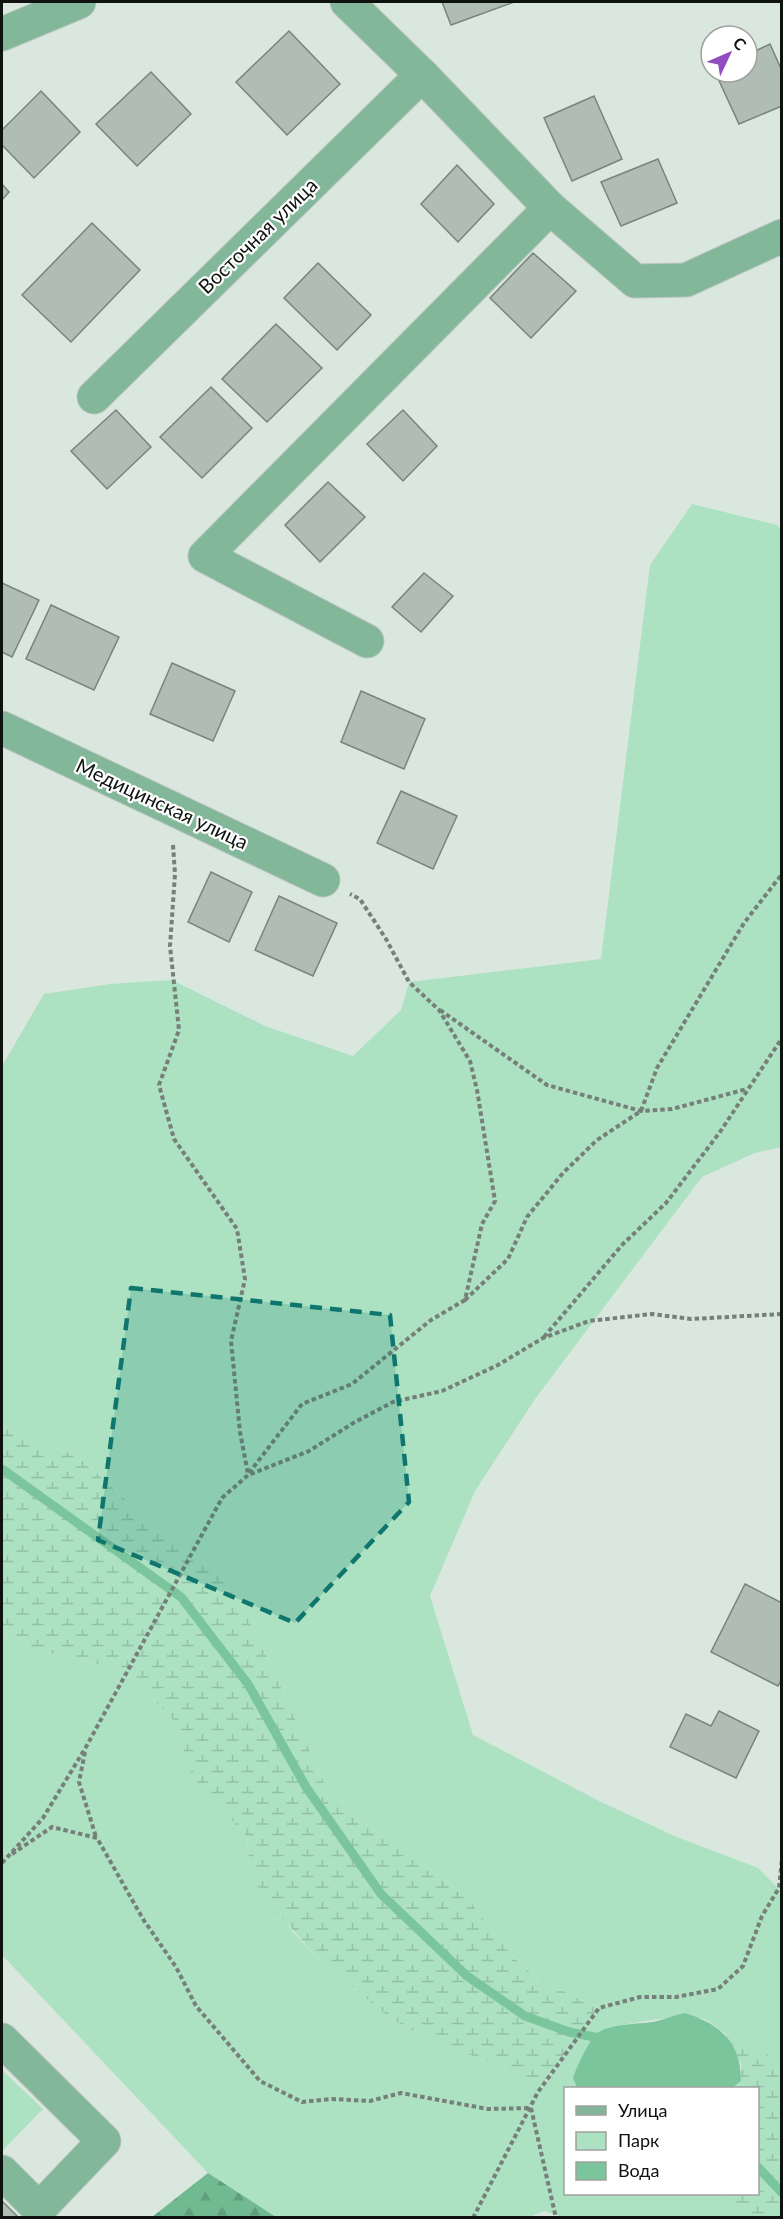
<svg xmlns="http://www.w3.org/2000/svg" width="783" height="2219" font-family="Lato,sans-serif">
<style>
.green{fill:#ace2c2}
.forest{fill:url(#forest-firs)}
.wetland{fill:url(#wetland-marsh)}
.water{fill:#7bc59c}
.lines{fill:none;stroke-linecap:round;stroke-linejoin:round}
.stream{stroke:#7bc59c;stroke-width:9}
.building{fill:#b0bdb5;stroke:#78847c;stroke-width:1.5}
.minor-casing{stroke:#b9c5be;stroke-width:35}
.path{stroke:#767f7a;stroke-width:4;stroke-dasharray:4.5 3;stroke-linecap:butt}
.minor{stroke:#83b799;stroke-width:33}
.marked{fill:#0f766e;fill-opacity:0.2;stroke:#0f766e;stroke-width:4.5;stroke-dasharray:12 8;stroke-linejoin:round}
.labels{text-anchor:middle;stroke-width:4.5;stroke-linejoin:round;paint-order:stroke}
.street-label{font-size:20px;fill:#0e1310;stroke:#fff}
</style>
<defs>
<pattern id="forest-firs" width="22" height="20" patternUnits="userSpaceOnUse" patternTransform="scale(1.5)"><rect width="22" height="20" fill="#70b991"/><path d="M5 1l3.5 6h-7zM16 11l3.5 6h-7z" fill="#609e7c"/></pattern>
<pattern id="wetland-marsh" width="20" height="14" patternUnits="userSpaceOnUse" patternTransform="scale(1.5)"><rect width="20" height="14" fill="#ace2c2"/><path d="M1 5h8M5 5V1M11 12h8M15 12V8" fill="none" stroke="#93c1a6"/></pattern>
</defs>
<rect width="100%" height="100%" fill="#dae7df"/>
<!-- green -->
<g class="green">
<path d="M692,504L777,525L782,531L781,1147L755,1153L702,1177L535,1399L475,1491L430,1596L473,1735L603,1803L677,1837L758,1868L781,1891V2068C760,2047 747,2046 723,2032C717,2028 711,2022 704,2019C687,2013 610,2024 597,2034C590,2040 576,2069 573,2078L577,2088H566V2194H714L731,2204L744,2217L565,2218L544,2211L527,2218L276,2217L208,2173L2,1955V1636L22,1646L127,1672L174,1721L183,1745L224,1810L247,1837L250,1869L292,1931L320,1960L390,2018L443,2047L493,2062L519,2082L539,2092L599,2008L539,1980L513,1957L469,1900L402,1845L368,1827L326,1787L265,1652L240,1604L218,1574L193,1551L135,1508L77,1455L24,1441L2,1425V1066L44,994L110,984L172,980L265,1026L353,1056L401,1010L409,982L601,959L650,565Z"/>
<path d="M2,2070L43,2109L3,2150L2,2149Z"/>
</g>
<!-- forest -->
<path class="forest" d="M208,2173L276,2217H152Z"/>
<!-- wetland -->
<g class="wetland">
<path d="M2,1425L24,1441L77,1455L135,1508L193,1551L218,1574L240,1604L265,1652L326,1787L368,1827L402,1845L469,1900L513,1957L539,1980L599,2008L538,2092L519,2082L493,2062L443,2047L390,2018L320,1960L262,1896L250,1869L247,1837L193,1778L174,1721L127,1672L22,1646L2,1636Z"/>
<path d="M724,2032L763,2050L781,2068V2217H744L731,2204L714,2194H758V2088H732L741,2081V2064Z"/>
</g>
<!-- water -->
<path class="water" d="M685,2013C720,2024 741,2042 741,2081L732,2088H577L573,2078C575,2070 589,2042 594,2036C604,2024 638,2024 653,2022C664,2020 674,2015 685,2013Z"/>
<g class="lines">
<!-- stream -->
<g class="stream">
<path d="M2,1469L181,1597L248,1684L306,1787L381,1894L467,1976L525,2016L569,2032L605,2039"/>
<path d="M758,2167L782,2193"/>
</g>
</g>
<!-- building -->
<g class="building">
<path d="M442,2H514L451,25Z"/>
<path d="M289,31L340,84L287,135L236,82Z"/>
<path d="M770,44L782,71V106L739,124L715,72H747V55Z"/>
<path d="M151,72L191,114L137,166L96,124Z"/>
<path d="M41,91L80,132L34,178L2,145V130Z"/>
<path d="M594,96L622,159L572,181L544,118Z"/>
<path d="M658,159L677,203L621,226L601,182Z"/>
<path d="M457,165L494,204L458,242L421,204Z"/>
<path d="M2,184L9,192L2,200Z"/>
<path d="M92,223L140,270L71,342L22,295Z"/>
<path d="M533,253L576,291L531,338L490,298Z"/>
<path d="M318,263L371,315L337,350L284,298Z"/>
<path d="M276,324L322,368L267,422L222,379Z"/>
<path d="M211,387L252,428L202,478L160,437Z"/>
<path d="M116,410L151,447L107,489L71,451Z"/>
<path d="M403,410L437,446L403,481L367,444Z"/>
<path d="M328,482L365,517L320,562L285,525Z"/>
<path d="M424,573L453,596L421,632L392,607Z"/>
<path d="M2,583L39,600L12,657L2,652Z"/>
<path d="M51,605L119,637L94,690L26,659Z"/>
<path d="M172,663L235,691L213,741L150,714Z"/>
<path d="M361,691L425,719L404,769L341,742Z"/>
<path d="M401,791L457,816L433,869L377,843Z"/>
<path d="M211,872L252,892L229,942L188,922Z"/>
<path d="M279,896L337,923L313,976L255,950Z"/>
<path d="M745,1584L782,1603V1679L778,1686L711,1652Z"/>
<path d="M719,1711L759,1731L736,1778L670,1747L686,1714L711,1726Z"/>
<path d="M2,2201L19,2218H2Z"/>
</g>
<g class="lines">
<!-- minor casing -->
<g class="minor-casing">
<g id="minor">
<path d="M2,34L79,2"/>
<path d="M422,75L550,208L635,281L686,280L782,236"/>
<path d="M94,397L422,75L347,2"/>
<path d="M367,641L205,556L550,208"/>
<path d="M2,728L323,880"/>
<path d="M2,2040L104,2141L39,2209L2,2172"/>
</g>
</g>
<!-- path -->
<g class="path">
<path d="M173,845L175,874L170,946L179,1030L159,1085L174,1139L237,1229L245,1279L231,1341L240,1432L248,1474"/>
<path d="M440,1010L547,1085L641,1111L672,1109L747,1089"/>
<path d="M465,1300L508,1259L527,1217L563,1173L597,1140L641,1111L657,1068L744,923L782,874"/>
<path d="M544,1337L622,1245L666,1203L720,1132L782,1038"/>
<path d="M249,1473L302,1404L352,1384L431,1320L465,1300L482,1224L495,1201L477,1090L470,1061L439,1010L409,982L386,939L360,899L350,894"/>
<path d="M85,1752L79,1782L96,1837"/>
<path d="M12,1854L52,1827L97,1838L143,1919L176,1967L196,2006L260,2081L302,2102L332,2099L370,2101L401,2093L488,2109L530,2108"/>
<path d="M2,1863L43,1818L86,1747L222,1498L248,1475L309,1451L355,1422L393,1402L442,1391L498,1365L543,1338L589,1321L652,1314L691,1319L782,1314"/>
<path d="M531,2108L556,2218"/>
<path d="M473,2218L538,2092L599,2008L640,1997H676L718,1989L743,1966L762,1916L779,1888L782,1859"/>
</g>
<!-- minor -->
<use href="#minor" class="minor"/>
</g>
<!-- marked area -->
<path class="marked" d="M131,1288L390,1315L409,1502L295,1623L98,1540Z"/>
<g class="labels">
<!-- street labels -->
<g class="street-label">
<text transform="translate(258 236) rotate(-44)" y="7">Восточная улица</text>
<text transform="translate(162 804) rotate(25)" y="7">Медицинская улица</text>
</g>
</g>
<!-- border -->
<rect width="783" height="2219" fill="none" stroke="#0e1310" stroke-width="6"/>
<!-- legend -->
<rect x="564" y="2087" width="195" height="108" fill="#ffffff" stroke="#9fa19f" stroke-width="1.5"/>
<rect x="576" y="2106" width="30" height="9" fill="#83b799" stroke="#9fa19f" stroke-width="1.5"/>
<text x="618" y="2117" font-size="18" fill="#0e1310">Улица</text>
<rect x="576" y="2132" width="30" height="18" fill="#ace2c2" stroke="#9fa19f" stroke-width="1.5"/>
<text x="618" y="2147" font-size="18" fill="#0e1310">Парк</text>
<rect x="576" y="2162" width="30" height="18" fill="#7bc59c" stroke="#9fa19f" stroke-width="1.5"/>
<text x="618" y="2177" font-size="18" fill="#0e1310">Вода</text>
<!-- north arrow -->
<g transform="translate(729 54) rotate(46)"><circle r="28" fill="#ffffff" stroke="#9fa19f" stroke-width="1.5"/>
<path d="M0-4.5L10 22L0 15L-10 22Z" fill="#914cc0"/>
<text y="-9" font-size="16" font-weight="bold" text-anchor="middle" fill="#0e1310">С</text>
</g>
</svg>
